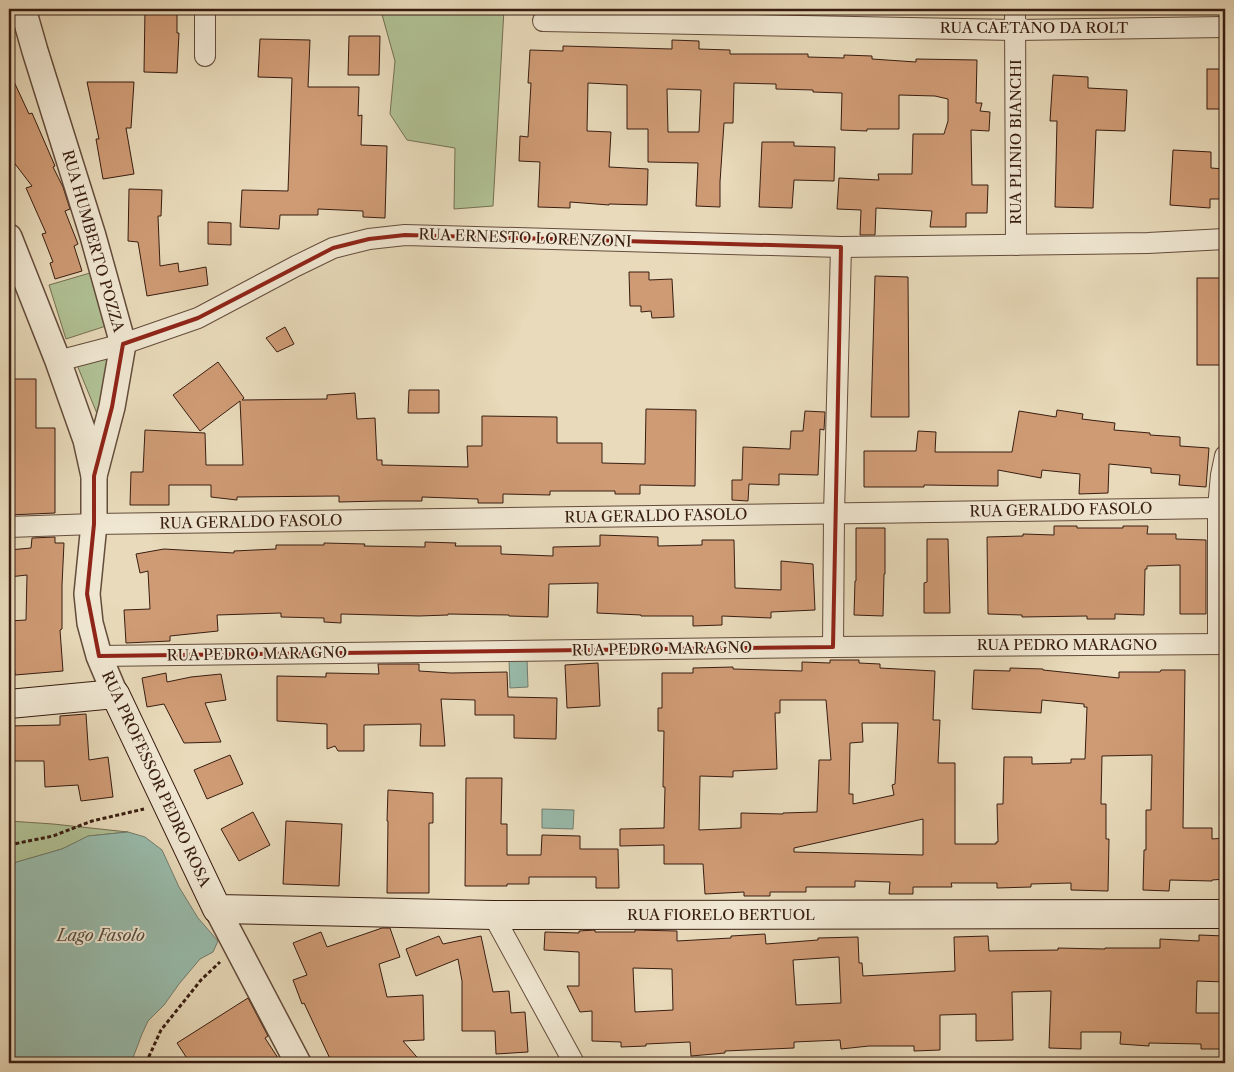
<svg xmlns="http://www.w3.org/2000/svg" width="1234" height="1072" font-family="'Libre Caslon Text',serif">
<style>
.green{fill:#b0c194;stroke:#746f52}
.water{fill:#98bbab;stroke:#727c6d}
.building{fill:#cf9b75;stroke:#381d11;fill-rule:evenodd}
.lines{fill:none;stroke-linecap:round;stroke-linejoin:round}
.minor-casing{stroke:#644c3b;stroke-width:22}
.tertiary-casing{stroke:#644c3b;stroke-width:28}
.secondary-casing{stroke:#381d11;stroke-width:30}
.path{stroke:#381d11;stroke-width:3;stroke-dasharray:4 2.5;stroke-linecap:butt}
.minor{stroke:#f0e7d2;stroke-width:20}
.tertiary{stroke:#f0e7d2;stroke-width:25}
.secondary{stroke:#f0e7d2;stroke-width:28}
.marked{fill:none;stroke:#8f2418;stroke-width:4;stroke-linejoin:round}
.labels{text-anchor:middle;stroke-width:4;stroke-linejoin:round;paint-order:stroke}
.street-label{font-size:15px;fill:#381d11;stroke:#f0e7d2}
.water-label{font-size:16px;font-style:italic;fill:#554c3f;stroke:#f0e7d2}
</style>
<rect width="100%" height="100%" fill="#e8daba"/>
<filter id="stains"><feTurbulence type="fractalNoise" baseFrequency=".004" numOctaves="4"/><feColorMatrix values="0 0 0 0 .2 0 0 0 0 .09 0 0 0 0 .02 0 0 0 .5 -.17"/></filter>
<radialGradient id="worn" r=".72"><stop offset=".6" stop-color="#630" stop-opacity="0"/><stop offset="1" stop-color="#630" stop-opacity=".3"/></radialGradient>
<!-- green -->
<g class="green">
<path d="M382,9H504L493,206L454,209L455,148L407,140L390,114L395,61L381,11Z"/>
<path d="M90,273L106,326L66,339L49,285Z"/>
<path d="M110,354L98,416L77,365Z"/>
<path d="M9,821L53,824L128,832L89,836L62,849L17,862L9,866Z"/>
</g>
<!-- water -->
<g class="water">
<path d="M527,658L528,687L510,688L509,659Z"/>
<path d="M542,809L574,810L573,829L542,828Z"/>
<path d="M128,832L145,837L162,850L179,887L198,918L218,941L213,952L200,959L179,984L164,1005L148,1021L142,1034L131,1063H9V866L17,862L62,849L88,836Z"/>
</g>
<!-- building -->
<g class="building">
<path d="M145,9H177V33H179L177,73L144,72Z"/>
<path d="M349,36H380L379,75H348Z"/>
<path d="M260,39L310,40L308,87H359L358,116L362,115L361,145L387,146L385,218L363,217V211L318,209V215H280L279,229L240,227L242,190L288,191L292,78L258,77Z"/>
<path d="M672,40L699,41V49L730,50V54H808V57L844,58V55L872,56V59L916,62V59L977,60L976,103H982L980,111L990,112L989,131L971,130L972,185H988L987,213H966V227H930L932,211L876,208L875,235H860L861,210L837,209L839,178L879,180L878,174H912L913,134H944L948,121V99L935,96L899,95V129H867V131L841,130L842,93L813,92V90L776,89V84L734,83L733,123H724L720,182V207L696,206L698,163L648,162V129H627V85L588,83L587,131L611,132L609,167L648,169L647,205L609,204V205L570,202V208L538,207L540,162L519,161L520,136L528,137L531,83H528L530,50L563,51V46L672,49ZM667,89L701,90L699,132H668Z"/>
<rect x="1207" y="69" width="18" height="40"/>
<path d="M9,71L29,114L32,113L55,166L53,167L63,187L70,209L65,211L78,244L74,246L82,271L55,279L50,263L53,262L42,234L46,233L26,188L32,186L9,156Z"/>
<path d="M1053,75L1088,77V88L1127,90L1125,131L1096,130L1093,208L1055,207L1057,121H1050Z"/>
<path d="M87,82H134L131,128H126L134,174L103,179L96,139H99Z"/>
<path d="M762,142H794V146L835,147L834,181L794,180L792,208L759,207Z"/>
<path d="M1173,150L1211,152V168L1225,169V199H1210V208L1170,205Z"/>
<path d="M129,189L162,190L161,216H158L160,266L178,263L179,272L206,267L208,285L147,296L138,242L128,241Z"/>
<path d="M208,222L231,223V245L208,244Z"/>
<path d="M629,272H649V280L672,279L674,317L652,318L651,311L641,312V306H630Z"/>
<path d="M875,276L908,277L909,417H871Z"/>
<rect x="1197" y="278" width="28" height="87"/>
<path d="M285,327L294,344L277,352L266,338Z"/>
<path d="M218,362L244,398L242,400L327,399V395L355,393L357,419L375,418L377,460H382V465L468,467L467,446H482V416L557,417V443H602V463L645,464L646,409L696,410L695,486L640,485V494H615V491H550V495L503,494V503H478V499L422,497V501H382L339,502V496L237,497V500L211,497V485H169V505H130L131,472H143L145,430L205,433L206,465H243L240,401L200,431L173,395Z"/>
<path d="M9,379H36V428H55V513L9,515Z"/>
<path d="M409,390H439V413H408Z"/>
<path d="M1057,410L1083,414L1082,419L1115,423L1114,430L1150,433V435L1180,437V446L1209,448L1206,487L1179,485L1180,475L1151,473V468L1109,464L1108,493L1079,494L1080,474L1042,470L1041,478L998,470V486L924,485V487H864V451H916L918,431L936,432L935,452H1012L1019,411L1056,417Z"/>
<path d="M805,411L825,412L824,430L820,429L818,475L779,474V485L749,484L748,501L732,500V480H742L743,447L790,449L791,431H803Z"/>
<path d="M1054,526H1077V528H1123V526H1148L1147,534H1176V539L1206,540V614H1180V565L1147,566V569H1145L1144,615L1115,614V619H1087V616L1022,617V615L988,614L987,537L1023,536V534L1054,535Z"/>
<path d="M856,528H885V574H884L883,616L854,615L855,581H856Z"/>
<path d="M600,535L658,537V546L702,545V540H734L735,588L781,590V561L813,564L815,610L771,612V618L722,616V625L693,626V616H641V615L597,613L598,583L549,584L548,617L509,616V615L448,614V615L419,616L341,614V623L324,622V618L281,617V613L217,615L218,631L170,636V641L126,643L124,610L150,609L148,571L140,573L136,554L164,549L234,553V551L276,549V545H324V543L365,544L364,546L425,547V542L456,543L455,546H501V554L553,556V547L600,546Z"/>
<path d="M55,537V543H64L62,585V629L60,630L63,671L15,675L13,647H9V621L26,620L27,575L9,577V550L31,548L32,538Z"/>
<path d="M927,539H948L950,613H924V583L927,582Z"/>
<path d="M830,660H859V663L880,664V668L935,671L933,720H940L938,763H955V844H996V842H998L997,804H1003L1004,757H1032V764L1071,763V759H1085L1087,707H1084V704L1042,700L1041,713L972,709L974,670L1010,671V668L1043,669V670L1119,678V672H1160L1161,670H1185L1183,828H1212V839L1225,838V879L1212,880V881L1170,880L1169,891L1143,890L1144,850H1146V810H1151L1152,755L1102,756L1101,804H1106V839H1109L1108,891L1071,890V883L1031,884V887L997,888V883H951L952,887H913V894H889L890,882L855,881V887H806V892H770V896H744V892L705,894L703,864H664V845L620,846V829L664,828L665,787H663L664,731H658V708H662V673H693V668L733,667V669L802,671V662L830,663ZM780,700H826L831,760H819L817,812L783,813V814L741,813V828L699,830L700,776L733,777V771L777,769L775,713H780ZM862,723H898L895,784L892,785L894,795L853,804V794H849L850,743L863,742ZM923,819V855L794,852V848Z"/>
<path d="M598,663L600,706L567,708L565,665Z"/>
<path d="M378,664H419V671L451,673L507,672L508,697L557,698L556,739L514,738V715H475V700L441,699L445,746H420L421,724L364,725V751H338L335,746L327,749V724L277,721V676L326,677V673L379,674Z"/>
<path d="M166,673L167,682L191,677L221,674L226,700L205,703L221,742L184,743L164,704L147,707L142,678Z"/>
<path d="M86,714L89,760L108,757L113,797L81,801L78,785L45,787L44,761H9V726L60,725V716Z"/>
<path d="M230,755L243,784L207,799L194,770Z"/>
<path d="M466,778H502L501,824H507V855H541L542,835L580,836V849H618L619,888H596V877H529V884H507V886H465Z"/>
<path d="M388,790L433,793V823H429V893H387L388,821H387Z"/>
<path d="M253,812L270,845L239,861L221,829Z"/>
<path d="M286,821L342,824L339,886L283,884Z"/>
<path d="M382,928H390L400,957L379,964L387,997L423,995L424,1040L403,1041L422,1063H332L304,1003L302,1004L293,980L307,975L293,943L321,932L327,947Z"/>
<path d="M595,930V932H635V930L677,931V941L731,938V936L765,934L766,944L818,940V938L858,937L859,963H862L863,976L955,971L954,937L988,936L989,951L1058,950V948L1105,949V948H1160V939L1199,941V935L1225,936V982L1197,981L1196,1013H1225V1049H1201V1044L1149,1043V1046L1120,1044L1121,1032H1081V1049L1049,1048L1051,991L1012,992L1013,1040L976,1041V1014L940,1015V1050L914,1051V1046H869L841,1049L840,1040L794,1042V1048L725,1051V1053L691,1056L690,1042L646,1044V1046L621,1047V1042L592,1041V1011L580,1012L567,986H579V952L544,950L545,932L579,933V931ZM839,957L841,1003L796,1005L793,960ZM633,968L672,969L673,1010L635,1012Z"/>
<path d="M439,936L443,944L481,936L493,992L509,991L511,1013L525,1012L528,1052L496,1054L495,1031H462V981L458,959L416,976L406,949Z"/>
<path d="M248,998L268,1036L265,1038L278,1058L269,1063H190L177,1043Z"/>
</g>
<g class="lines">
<!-- minor casing -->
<g class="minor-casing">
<g id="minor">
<path d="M1015,9L1016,245"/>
<path d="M543,21L1015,30L1225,27"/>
<path d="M205,56V9"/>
<path d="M58,361L123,344L198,318L296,266L333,248L369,239L405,235L841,247L1148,243L1225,239"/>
<path d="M9,527L94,524L1218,508"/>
<path d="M1218,644V508L1221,475L1225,456"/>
<path d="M833,647L834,514L841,247"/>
<path d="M99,656L833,647L1225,644"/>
<path d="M493,915L574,1063"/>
</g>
</g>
<!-- tertiary casing -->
<g class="tertiary-casing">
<g id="tertiary">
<path d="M23,9L35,51L93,236L123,344L112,407L94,476"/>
<path d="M9,237L58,361L86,440L94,476V524L87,594L90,623L99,656L115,694"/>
<path d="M217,909L298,1063"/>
</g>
</g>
<!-- secondary casing -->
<g class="secondary-casing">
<path id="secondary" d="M9,704L115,694L217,909L493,915L1225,914"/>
</g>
<!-- path -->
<g class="path">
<path d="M9,845L53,836L92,821L144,809"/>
<path d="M146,1063L161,1030L201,980L220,962"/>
</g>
<!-- minor -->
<use href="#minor" class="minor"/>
<!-- tertiary -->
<use href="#tertiary" class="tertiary"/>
<!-- secondary -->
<use href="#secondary" class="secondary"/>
</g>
<!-- marked area -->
<path class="marked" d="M405,235L841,247L833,647L99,656L87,594L94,524V476L112,407L123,344L198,318L333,248L369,239Z"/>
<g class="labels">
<!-- street labels -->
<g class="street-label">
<text x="1034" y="33">RUA CAETANO DA ROLT</text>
<text transform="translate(1016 142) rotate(-90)" y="5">RUA PLINIO BIANCHI</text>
<text transform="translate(525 238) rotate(2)" y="5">RUA ERNESTO LORENZONI</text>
<text transform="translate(93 241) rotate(74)" y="5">RUA HUMBERTO POZZA</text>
<text transform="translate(1061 510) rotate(-1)" y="5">RUA GERALDO FASOLO</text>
<text transform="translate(656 516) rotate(-1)" y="5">RUA GERALDO FASOLO</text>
<text transform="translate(251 522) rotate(-1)" y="5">RUA GERALDO FASOLO</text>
<text x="1067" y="650">RUA PEDRO MARAGNO</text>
<text transform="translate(662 649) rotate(-1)" y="5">RUA PEDRO MARAGNO</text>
<text transform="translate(257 654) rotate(-1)" y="5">RUA PEDRO MARAGNO</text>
<text transform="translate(156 779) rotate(65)" y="5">RUA PROFESSOR PEDRO ROSA</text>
<text x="721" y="920">RUA FIORELO BERTUOL</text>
</g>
<!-- water labels -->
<g class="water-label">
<text x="101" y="941">Lago Fasolo</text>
</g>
</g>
<!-- margin -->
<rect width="1234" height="1072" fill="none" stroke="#e8daba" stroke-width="30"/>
<rect x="10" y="10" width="1214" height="1052" fill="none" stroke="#381d11" stroke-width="2.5"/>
<rect x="15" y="15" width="1204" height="1042" fill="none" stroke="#381d11"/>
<rect width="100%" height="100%" filter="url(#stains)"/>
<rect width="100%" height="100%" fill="url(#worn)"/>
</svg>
